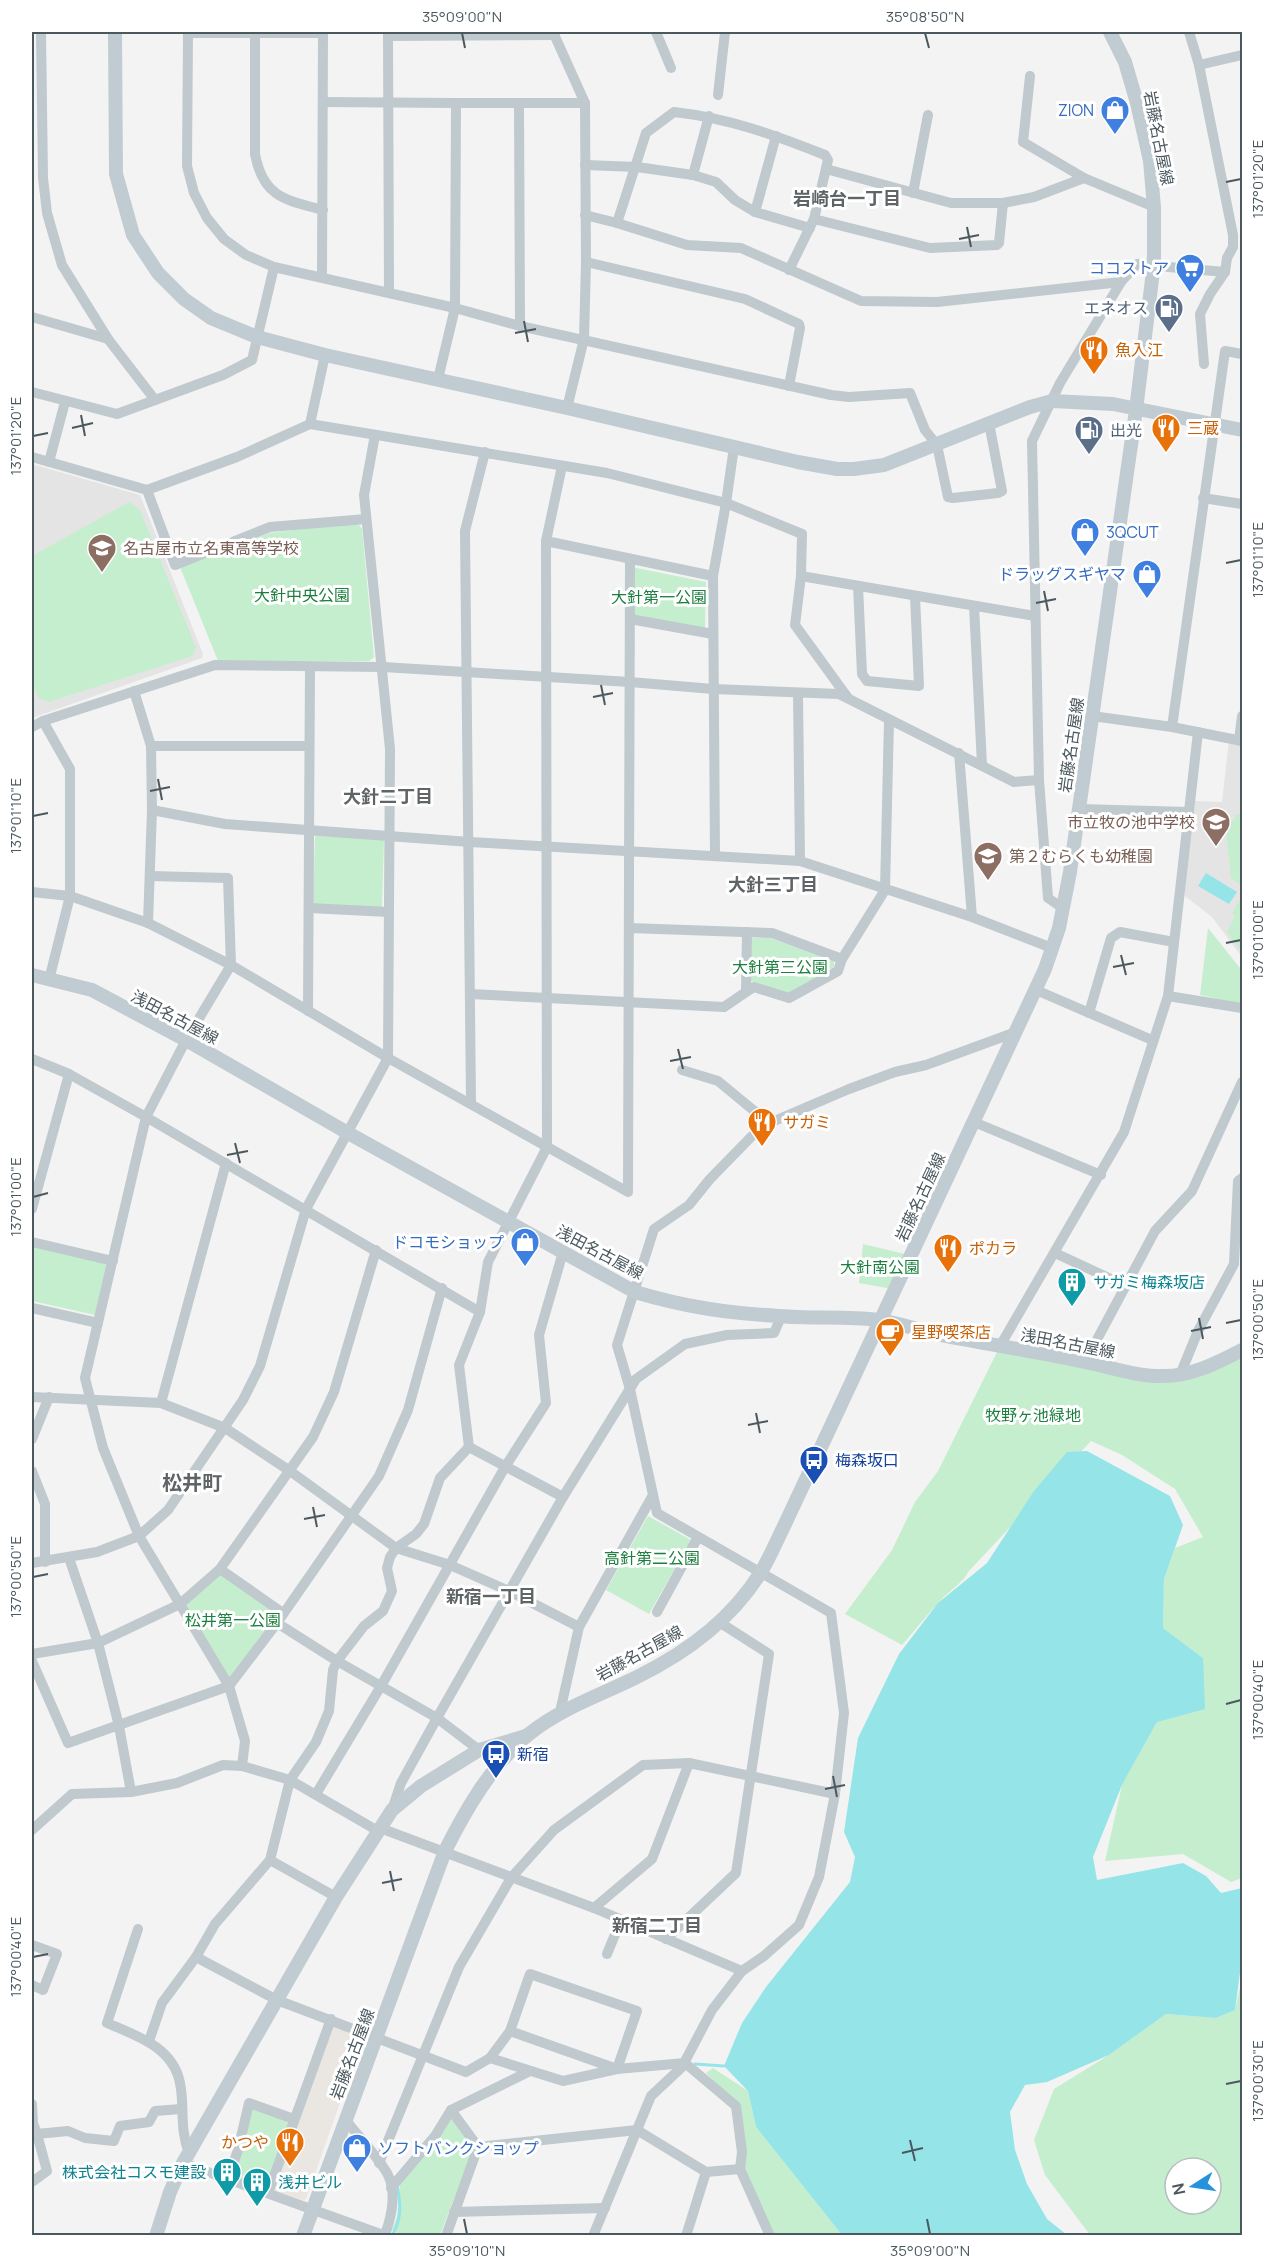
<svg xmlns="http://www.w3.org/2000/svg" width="1274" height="2267" font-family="Manrope,'Noto Sans JP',sans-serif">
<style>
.commercial{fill:#eae6e1}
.education{fill:#e5e4e4}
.green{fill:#c5eece;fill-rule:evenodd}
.water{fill:#95e4e8}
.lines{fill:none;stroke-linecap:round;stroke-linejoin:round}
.stream{stroke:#95e4e8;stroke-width:3}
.street{stroke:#bfc9ce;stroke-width:10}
.secondary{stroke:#c0ccd2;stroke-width:14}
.ticks{fill:none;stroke:#4b595f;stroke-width:2}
.labels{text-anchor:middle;stroke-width:6;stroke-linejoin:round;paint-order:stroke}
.shop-label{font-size:16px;fill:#366cbe;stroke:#fff;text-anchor:end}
.street-label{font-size:16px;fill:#4b595f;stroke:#fff}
.service-label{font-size:16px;fill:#4e5e75;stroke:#fff;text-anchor:end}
.food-label{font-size:16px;fill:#c56008;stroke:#fff;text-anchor:start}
.education-label{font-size:16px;fill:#785e54;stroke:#fff;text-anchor:start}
.park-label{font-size:16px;fill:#1d7f3f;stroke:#fff}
.culture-label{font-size:16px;fill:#0d838f;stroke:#fff;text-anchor:start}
.transit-label{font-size:16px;fill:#164399;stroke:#fff;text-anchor:start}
.neighbourhood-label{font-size:18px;font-weight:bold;fill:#5f6467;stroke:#fff}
.quarter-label{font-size:20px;font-weight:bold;fill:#5f6467;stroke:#fff}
.neatline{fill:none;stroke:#4b595f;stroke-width:2}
.ticks-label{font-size:15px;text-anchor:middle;fill:#4b595f}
</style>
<rect width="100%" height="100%" fill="#f4f3f3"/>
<!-- commercial -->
<path class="commercial" d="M335,2025L363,2038L306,2199L302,2200L275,2191L274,2186L330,2027Z"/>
<!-- education -->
<g class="education">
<path d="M32,464L140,495L203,654L202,658L32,718Z"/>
<path d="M1229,740L1242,742V957L1212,917L1185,896L1184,891L1195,801L1222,802Z"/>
</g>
<!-- green -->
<g class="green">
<path d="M129,502L140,510L196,648L192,656L49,702L39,698L32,684V556Z"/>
<path d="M357,522L362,529L374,657L369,661H218L180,567L270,533Z"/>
<path d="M632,567L706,582L705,629L632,617Z"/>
<path d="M1242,813V886L1231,878L1225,822L1235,820V815Z"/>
<path d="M315,836L384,838L382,908L313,905Z"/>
<path d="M1242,895V952L1227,932L1235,916L1232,914Z"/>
<path d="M1208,928L1240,968V1004L1200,995Z"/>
<path d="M750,938H770L834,961V967L788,994L751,981Z"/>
<path d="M863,1244L905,1254L892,1289L859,1283Z"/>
<path d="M32,1245L103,1262L107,1266L95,1315L32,1301Z"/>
<path d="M1000,1346L1180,1375L1242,1356V1878L1231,1882L1183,1854L1105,1861L1122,1785L1157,1722L1203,1658L1163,1628L1164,1579L1175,1548L1203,1537L1175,1489L1122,1455L1091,1441L968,1572C965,1581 948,1592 941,1600C927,1615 915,1630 902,1645L845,1614L892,1550L915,1502L938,1471Z"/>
<path d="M648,1516L691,1540L649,1614L606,1590Z"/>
<path d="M222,1570L283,1613L229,1681L185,1604Z"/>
<path d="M1242,1978V2235H1090L1045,2175L1034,2140L1054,2089L1109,2055L1166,2014L1216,2018L1235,2010ZM1175,2168H1211V2204H1175Z"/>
<path d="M713,2068L748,2091L756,2127L842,2235H770L740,2169L736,2106L706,2073Z"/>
<path d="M254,2108L290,2123L268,2186L264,2187L234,2176L233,2172L250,2110Z"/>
<path d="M450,2116L474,2146L440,2235H402L392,2230L397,2217L400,2184Z"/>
</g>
<!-- water -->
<g class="water">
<path d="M1206,873L1237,892L1229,904L1198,886Z"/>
<path d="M1087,1451L1170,1496L1183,1525L1164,1579L1163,1628L1203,1658L1205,1709L1157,1722L1122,1785L1093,1857L1097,1880L1183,1863L1206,1876L1221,1893L1242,1888V1957L1235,2010L1216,2018L1166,2014L1109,2055L1047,2082L1025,2085L1010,2112L1015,2150L1027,2184L1047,2219L1067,2235H842L756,2127L748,2091L724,2066L742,2023L766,1987L850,1882L855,1857L844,1832L858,1738L899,1654L938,1603L987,1563L1034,1491L1067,1452Z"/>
</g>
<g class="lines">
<!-- stream -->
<g class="stream">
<path d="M695,2064L724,2066"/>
<path d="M392,2236C402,2218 401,2204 397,2185"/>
</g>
<!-- street -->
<g class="street">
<path d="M41,32L43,178L47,213L62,265L108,339L155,400"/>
<path d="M188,32L187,166L194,193L207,218L224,239L246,255L274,267L455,308L520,326L831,395L849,397L910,393L925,430L937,445L948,497L953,498L998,493L1002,491L989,423"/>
<path d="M388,32L389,293"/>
<path d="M553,32L585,103L586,262L584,339L567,408"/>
<path d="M656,32L671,68"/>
<path d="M1189,32L1199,65L1233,235V247L1227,258L1225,272L1210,294L1200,314L1204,364"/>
<path d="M188,33H323"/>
<path d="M255,34V154C263,197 285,200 323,210"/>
<path d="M388,36L555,35"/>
<path d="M1199,65L1242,55"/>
<path d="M1030,76L1023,142L1084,178L1154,207"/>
<path d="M718,95L725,32"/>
<path d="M323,102L456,103"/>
<path d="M519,103L520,326"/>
<path d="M585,165L637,167L693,175L716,182L735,200L755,212L810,228"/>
<path d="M826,169L951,203H1003L1034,197L1084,178"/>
<path d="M693,175L709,116"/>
<path d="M913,193L928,115"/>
<path d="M755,212L776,136"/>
<path d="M585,215L617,223L687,245L741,248L861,301L937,302L1121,282L1137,264L1154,263L1168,267L1225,272"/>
<path d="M814,219L930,248L997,245L999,243L1003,203"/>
<path d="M617,223L646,133L674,112C728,118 775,135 825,155L828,160L814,219L789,270"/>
<path d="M586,262L745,299L799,324L800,328L789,386"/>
<path d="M322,277L323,32"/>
<path d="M32,317L108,339"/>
<path d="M438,379L455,308L456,103H585"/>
<path d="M32,392L117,414L223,375L252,360L274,267"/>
<path d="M310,424L607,473L726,503L802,534L801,576L795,625L848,698"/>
<path d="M32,457L147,490L237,457L310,424L325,355"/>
<path d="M49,462L65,402"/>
<path d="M562,466L546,541L547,1147L488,1262L480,1312L459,1365L469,1447L563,1497"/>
<path d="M147,490L175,565L270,527L366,519"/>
<path d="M1203,498L1242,504"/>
<path d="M546,541L713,576"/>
<path d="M801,576L1035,616"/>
<path d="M858,586L862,674L867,681L919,686L915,596"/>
<path d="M974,606L982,765"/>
<path d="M630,619L713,634"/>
<path d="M134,691L151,746L152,810L148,923"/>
<path d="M798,693L800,861"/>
<path d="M1092,716L1172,727L1242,741"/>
<path d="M43,721L70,769V896L49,980"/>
<path d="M32,727L43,721L215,665L383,667L630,682L713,689L839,694L1014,782L1039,780"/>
<path d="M1172,727L1225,351L1242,354"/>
<path d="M1239,740L1242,716"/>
<path d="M151,746H309"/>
<path d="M959,753L972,917"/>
<path d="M1079,809L1189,812"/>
<path d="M152,810L225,824L470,842L800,861L972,917L1052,948"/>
<path d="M715,856L713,576L726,503L734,447"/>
<path d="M150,876L228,878L231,965L186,1040L146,1117L85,1378L103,1448L139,1536L229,1686L245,1741L242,1766"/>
<path d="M32,892L70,896L148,923L231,965L388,1058L628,1192L630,559"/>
<path d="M309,908L389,912"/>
<path d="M1064,909L1048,898L1039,780L1032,441L1060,383L1121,282"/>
<path d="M629,928L772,933L842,959L885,890L889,720"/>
<path d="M1036,990L1152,1040"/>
<path d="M746,992L754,987L789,998L838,971L842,959"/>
<path d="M470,994L724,1007L746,992L747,932"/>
<path d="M1168,996L1242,1008"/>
<path d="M308,1011L310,667"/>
<path d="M1089,1013L1111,938L1120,932L1174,942"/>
<path d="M32,1059L69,1074L146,1117L480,1312"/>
<path d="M682,1070L718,1081L770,1124"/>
<path d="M471,1103L465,531L485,452"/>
<path d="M974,1122L1101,1175"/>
<path d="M32,1209L69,1074"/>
<path d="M32,1242L113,1261"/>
<path d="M1055,1253L1126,1286"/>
<path d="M32,1308L98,1323"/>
<path d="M1000,1346L1124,1132L1168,996L1198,732"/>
<path d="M1085,1362L1155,1231L1192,1191L1242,1082"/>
<path d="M1180,1375L1198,1331L1234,1264L1238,1181L1242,1178"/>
<path d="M32,1397L161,1403L225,1428L290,1471L396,1548L450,1565L511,1592L579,1627"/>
<path d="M161,1403L226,1163"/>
<path d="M32,1439L49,1397"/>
<path d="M32,1471L45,1504V1562"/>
<path d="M69,1558L98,1643L119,1726L131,1792"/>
<path d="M32,1563L97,1552L139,1536L168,1510L243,1400L260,1366L306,1209L388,1058L390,749L364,495L375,435"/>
<path d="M220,1569L283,1613"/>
<path d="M657,1612L698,1537"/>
<path d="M277,1623L337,1661L437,1718L479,1750"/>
<path d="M32,1654L98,1643L180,1604L220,1569L313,1437L334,1392L376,1250"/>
<path d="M32,1661L68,1743L229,1686L277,1623L379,1476L408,1410L442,1288"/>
<path d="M560,1712L579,1627L653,1495"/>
<path d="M316,1794L381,1686L505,1467L546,1403L539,1335L563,1252"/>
<path d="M392,1810L401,1783L437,1718L563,1497L636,1379L685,1344L727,1335L774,1333L781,1317"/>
<path d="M380,1828L594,1908L742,1971"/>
<path d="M32,1830L72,1794L131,1792L177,1783L223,1765L242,1766L290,1780L378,1831"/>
<path d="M270,1860L336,1897"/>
<path d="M594,1908L652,1859L689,1763"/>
<path d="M138,1929L107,2023C137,2036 173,2047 180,2083C185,2108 179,2127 189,2153"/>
<path d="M666,1939L736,1873L769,1654L719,1622"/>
<path d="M32,1945L57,1954L43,1990L32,1985"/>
<path d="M607,1954L621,1920"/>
<path d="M196,1957L277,2000L466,2072L490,2058L510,2031L530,1974L637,2011L617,2069L510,2031"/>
<path d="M149,2041L162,2003L196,1957L215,1924L270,1860L290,1780L316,1742L329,1711L333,1670L337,1661L364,1626L383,1611L392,1591L387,1568L390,1557L396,1548L416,1534L424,1524L440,1478L469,1447"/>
<path d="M490,2058L563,2081L617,2069L685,2063L736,2106L742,2152L740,2169L770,2236"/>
<path d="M32,2104L33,2123L37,2134L68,2131L85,2138L114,2141L120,2126L149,2122L155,2111L181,2109"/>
<path d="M451,2110L478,2147"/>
<path d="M345,2119C356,2134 381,2160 388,2175C397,2193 391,2218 385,2235"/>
<path d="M183,2163L386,2236"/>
<path d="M379,2163L459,1967L511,1878L554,1830L643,1765L689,1763L835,1794"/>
<path d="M228,2178L238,2150L249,2103L294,2119"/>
<path d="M32,2182L47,2171L37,2134"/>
<path d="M391,2188L435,2136L451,2110L530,2071"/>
<path d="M268,2193L331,2019"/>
<path d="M454,2212L605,2208"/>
<path d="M446,2236L478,2147L637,2130L706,2172L740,2169"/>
<path d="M593,2236L651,2096L682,2067L712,2010L742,1971L764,1956L799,1925L819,1877L835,1794L844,1713L831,1613L657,1513L630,1389L617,1345L654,1229L689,1205L710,1179L752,1136L772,1122L849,1089L895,1072L926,1065L1016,1032"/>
<path d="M686,2236L706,2172"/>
</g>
<!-- secondary -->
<g class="secondary">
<path d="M115,32L116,174L133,235L158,273L184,299L211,318L257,337L325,355L567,408L798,462L837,469H854L884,465L1030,407L1052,401L1113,404L1242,430"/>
<path d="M32,975L92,990L186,1040L348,1133L635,1292C685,1307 727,1313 779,1316C812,1319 845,1316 879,1320C900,1323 920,1331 941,1335C989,1344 1037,1352 1085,1362C1110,1367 1135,1376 1161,1376C1190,1377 1217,1363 1242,1350"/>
<path d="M156,2236L170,2192L183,2163L336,1897L392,1810L421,1786L479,1750L526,1736"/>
<path d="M303,2236L445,1851C466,1809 492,1764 529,1734C561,1708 601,1695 637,1677C686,1653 732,1619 761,1572C770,1557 777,1540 785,1524L1045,969L1059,928L1070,872L1136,410L1154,263V207L1150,161L1137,103L1125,62L1110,32"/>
</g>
</g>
<!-- ticks -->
<path class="ticks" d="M462,33L465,48M925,33L929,48M1226,182L1241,179M967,227L971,247M959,239L979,235M524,321L528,342M515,333L536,329M81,415L85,436M72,428L93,423M33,436L48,433M1226,563L1241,560M1044,591L1048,611M1036,603L1056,599M601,685L605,705M593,697L613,693M158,779L162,800M150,791L170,787M33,816L48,813M1226,943L1241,940M1121,955L1126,975M1113,967L1134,963M678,1049L683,1069M670,1061L691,1057M235,1143L240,1163M227,1155L248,1151M33,1197L48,1193M1199,1318L1203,1339M1226,1323L1241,1320M1191,1331L1211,1327M756,1413L760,1433M748,1425L768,1421M313,1507L317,1527M304,1519L325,1515M33,1577L48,1574M1226,1704L1241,1700M833,1776L837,1797M825,1789L845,1785M390,1871L394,1891M382,1883L402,1879M33,1957L48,1954M1226,2084L1241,2081M910,2140L915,2161M902,2153L923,2148M464,2219L467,2234M927,2219L930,2234"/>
<!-- icons -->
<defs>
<g id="shop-pin" transform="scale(1.5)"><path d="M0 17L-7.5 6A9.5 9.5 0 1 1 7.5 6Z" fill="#3f7fe0" stroke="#fff"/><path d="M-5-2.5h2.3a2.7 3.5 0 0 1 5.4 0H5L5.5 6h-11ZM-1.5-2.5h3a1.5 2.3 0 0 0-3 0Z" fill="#fff"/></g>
<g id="supermarket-pin" transform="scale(1.5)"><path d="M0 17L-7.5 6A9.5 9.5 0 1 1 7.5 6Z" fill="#3f7fe0" stroke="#fff"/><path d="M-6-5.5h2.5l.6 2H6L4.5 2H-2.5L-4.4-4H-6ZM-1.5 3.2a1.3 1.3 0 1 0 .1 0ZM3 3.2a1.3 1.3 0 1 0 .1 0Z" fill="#fff"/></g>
<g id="fuel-pin" transform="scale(1.5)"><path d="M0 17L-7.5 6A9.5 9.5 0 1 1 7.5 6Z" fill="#5c6f8a" stroke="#fff"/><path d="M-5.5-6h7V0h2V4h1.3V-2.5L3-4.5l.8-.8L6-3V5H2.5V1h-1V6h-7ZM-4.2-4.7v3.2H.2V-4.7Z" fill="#fff"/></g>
<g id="restaurant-pin" transform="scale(1.5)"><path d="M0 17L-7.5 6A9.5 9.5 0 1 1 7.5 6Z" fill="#e8710a" stroke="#fff"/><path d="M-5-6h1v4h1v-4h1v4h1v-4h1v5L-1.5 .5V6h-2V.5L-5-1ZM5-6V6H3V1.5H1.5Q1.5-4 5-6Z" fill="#fff"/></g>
<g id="school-pin" transform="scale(1.5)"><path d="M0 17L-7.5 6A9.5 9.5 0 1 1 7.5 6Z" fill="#8d6e63" stroke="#fff"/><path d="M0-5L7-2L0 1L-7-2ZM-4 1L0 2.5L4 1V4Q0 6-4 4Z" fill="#fff"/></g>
<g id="building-pin" transform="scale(1.5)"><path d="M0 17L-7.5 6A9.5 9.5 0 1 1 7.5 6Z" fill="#0f9aa8" stroke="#fff"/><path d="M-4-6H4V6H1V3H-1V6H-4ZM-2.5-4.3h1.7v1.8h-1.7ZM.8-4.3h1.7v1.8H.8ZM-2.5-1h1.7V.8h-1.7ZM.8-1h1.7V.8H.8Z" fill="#fff"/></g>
<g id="cafe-pin" transform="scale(1.5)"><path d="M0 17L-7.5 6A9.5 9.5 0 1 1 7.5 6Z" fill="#e8710a" stroke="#fff"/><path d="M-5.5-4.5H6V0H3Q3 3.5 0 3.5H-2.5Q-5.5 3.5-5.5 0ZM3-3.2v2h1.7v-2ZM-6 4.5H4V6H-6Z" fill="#fff"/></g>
<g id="bus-pin" transform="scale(1.5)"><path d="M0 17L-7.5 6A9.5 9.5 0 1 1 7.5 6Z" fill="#1a4fb4" stroke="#fff"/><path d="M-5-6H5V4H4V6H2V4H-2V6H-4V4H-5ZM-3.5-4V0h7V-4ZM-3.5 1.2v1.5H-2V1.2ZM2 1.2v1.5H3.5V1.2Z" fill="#fff"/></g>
</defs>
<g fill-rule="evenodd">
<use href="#shop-pin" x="1115" y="110"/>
<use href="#supermarket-pin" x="1190" y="268"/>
<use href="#fuel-pin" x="1169" y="308"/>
<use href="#restaurant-pin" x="1094" y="350"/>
<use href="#restaurant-pin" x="1166" y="428"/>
<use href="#fuel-pin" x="1089" y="430"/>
<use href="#shop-pin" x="1085" y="532"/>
<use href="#school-pin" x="102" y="548"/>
<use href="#shop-pin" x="1147" y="574"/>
<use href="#school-pin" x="1216" y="822"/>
<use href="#school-pin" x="988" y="856"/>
<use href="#restaurant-pin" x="762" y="1122"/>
<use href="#shop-pin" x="525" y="1242"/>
<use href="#restaurant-pin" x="948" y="1248"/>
<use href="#building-pin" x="1072" y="1282"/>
<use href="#cafe-pin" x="890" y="1332"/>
<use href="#bus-pin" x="814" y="1460"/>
<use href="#bus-pin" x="496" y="1754"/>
<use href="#restaurant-pin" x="290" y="2142"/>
<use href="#shop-pin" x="357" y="2148"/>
<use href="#building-pin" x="227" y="2172"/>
<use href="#building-pin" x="257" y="2182"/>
</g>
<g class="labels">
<!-- shop labels -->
<g class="shop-label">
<text x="1094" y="116">ZION</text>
<text x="1169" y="274">ココストア</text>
<text x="1106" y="538" text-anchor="start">3QCUT</text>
<text x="1126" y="580">ドラッグスギヤマ</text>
<text x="504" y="1248">ドコモショップ</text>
<text x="378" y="2154" text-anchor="start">ソフトバンクショップ</text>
</g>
<!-- street labels -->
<g class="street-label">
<text transform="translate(1159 138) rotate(79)" y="6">岩藤名古屋線</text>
<text transform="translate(1071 745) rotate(-82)" y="6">岩藤名古屋線</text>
<text transform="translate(175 1017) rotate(28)" y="6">浅田名古屋線</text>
<text transform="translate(920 1197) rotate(-65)" y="6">岩藤名古屋線</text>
<text transform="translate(600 1252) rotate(28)" y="6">浅田名古屋線</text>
<text transform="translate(1068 1343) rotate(11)" y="6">浅田名古屋線</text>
<text transform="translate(639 1653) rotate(-29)" y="6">岩藤名古屋線</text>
<text transform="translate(352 2054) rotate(-69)" y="6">岩藤名古屋線</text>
</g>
<!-- service labels -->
<g class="service-label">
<text x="1148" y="314">エネオス</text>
<text x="1110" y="436" text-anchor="start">出光</text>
</g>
<!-- food labels -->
<g class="food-label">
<text x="1115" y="356">魚入江</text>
<text x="1187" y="434">三蔵</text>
<text x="783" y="1128">サガミ</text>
<text x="969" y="1254">ポカラ</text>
<text x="911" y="1338">星野喫茶店</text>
<text x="269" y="2148" text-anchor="end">かつや</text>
</g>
<!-- education labels -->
<g class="education-label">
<text x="123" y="554">名古屋市立名東高等学校</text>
<text x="1195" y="828" text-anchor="end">市立牧の池中学校</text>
<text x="1009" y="862">第２むらくも幼稚園</text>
</g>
<!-- park labels -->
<g class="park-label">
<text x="302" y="601">大針中央公園</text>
<text x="659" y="603">大針第一公園</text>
<text x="780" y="973">大針第三公園</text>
<text x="880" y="1273">大針南公園</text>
<text x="1033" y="1421">牧野ヶ池緑地</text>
<text x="652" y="1564">高針第二公園</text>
<text x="233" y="1626">松井第一公園</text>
</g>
<!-- culture labels -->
<g class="culture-label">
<text x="1093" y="1288">サガミ梅森坂店</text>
<text x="206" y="2178" text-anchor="end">株式会社コスモ建設</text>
<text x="278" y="2188">浅井ビル</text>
</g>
<!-- transit labels -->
<g class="transit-label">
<text x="835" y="1466">梅森坂口</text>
<text x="517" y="1760">新宿</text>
</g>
<!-- neighbourhood labels -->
<g class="neighbourhood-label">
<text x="847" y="205">岩崎台一丁目</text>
<text x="388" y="803">大針二丁目</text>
<text x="773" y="891">大針三丁目</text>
<text x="491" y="1603">新宿一丁目</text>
<text x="657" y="1932">新宿二丁目</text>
</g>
<!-- quarter labels -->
<g class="quarter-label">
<text x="192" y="1490">松井町</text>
</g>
</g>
<!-- border -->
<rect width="1274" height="2267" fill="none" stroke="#ffffff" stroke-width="66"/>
<!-- north arrow -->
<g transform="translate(1193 2186) rotate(258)"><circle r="28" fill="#ffffff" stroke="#b7bdbf" stroke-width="1.5"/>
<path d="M0-4.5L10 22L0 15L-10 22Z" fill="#2592dc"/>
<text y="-9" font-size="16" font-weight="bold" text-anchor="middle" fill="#4b595f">N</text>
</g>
<rect x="33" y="33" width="1208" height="2201" class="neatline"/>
<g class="ticks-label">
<text x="462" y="22">35°09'00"N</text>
<text x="925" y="22">35°08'50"N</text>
<text transform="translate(1258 179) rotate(-90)" y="5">137°01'20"E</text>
<text transform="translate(16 436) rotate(-90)" y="5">137°01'20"E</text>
<text transform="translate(1258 560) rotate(-90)" y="5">137°01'10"E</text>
<text transform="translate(16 816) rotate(-90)" y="5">137°01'10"E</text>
<text transform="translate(1258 940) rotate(-90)" y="5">137°01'00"E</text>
<text transform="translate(16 1197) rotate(-90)" y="5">137°01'00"E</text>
<text transform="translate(1258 1320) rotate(-90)" y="5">137°00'50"E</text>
<text transform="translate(16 1577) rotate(-90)" y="5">137°00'50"E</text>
<text transform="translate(1258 1700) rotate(-90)" y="5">137°00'40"E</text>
<text transform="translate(16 1957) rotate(-90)" y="5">137°00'40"E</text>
<text transform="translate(1258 2081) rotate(-90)" y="5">137°00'30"E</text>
<text x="467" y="2256">35°09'10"N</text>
<text x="930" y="2256">35°09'00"N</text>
</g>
</svg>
